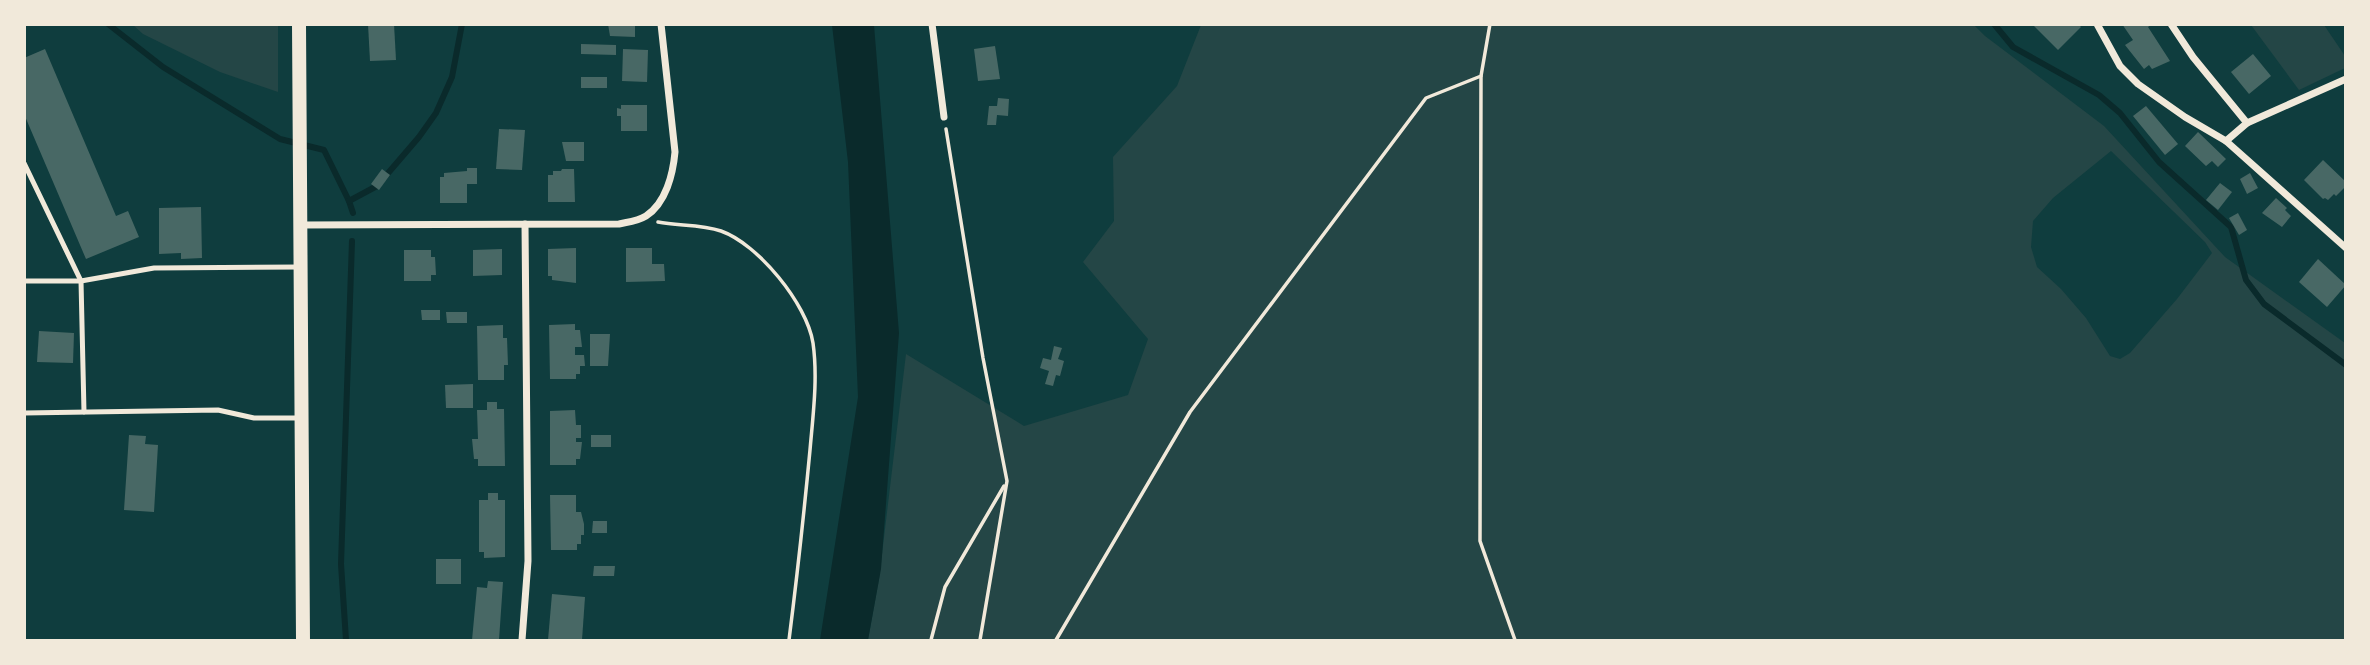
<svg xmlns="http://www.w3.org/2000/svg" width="2370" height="665" font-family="'Nunito Sans',sans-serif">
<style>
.green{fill:#244646;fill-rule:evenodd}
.water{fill:#0a2a2b}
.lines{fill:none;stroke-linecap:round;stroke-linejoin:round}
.stream{stroke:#0a2a2b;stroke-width:6}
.building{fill:#486865}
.path{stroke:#f1e9da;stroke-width:3.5}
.service{stroke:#f1e9da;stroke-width:5}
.minor{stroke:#f1e9da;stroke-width:7}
.secondary{stroke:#f1e9da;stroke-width:14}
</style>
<rect width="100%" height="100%" fill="#0f3d3e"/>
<!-- green -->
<g class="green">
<path d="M133,25H278V92L220,72L143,34Z"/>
<path d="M1201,25H1974L1985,36L2104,126L2225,257L2345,343V640H868L879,579L906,354L1024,426L1128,395L1148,339L1083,262L1114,221L1113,157L1177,86ZM2111,151L2205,242L2212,253L2177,299L2130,353L2120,359L2110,356L2086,318L2061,289L2037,267L2031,247L2033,221L2053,198Z"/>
<path d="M2251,25H2324L2345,56V68L2299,90Z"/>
</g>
<!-- water -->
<path class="water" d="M832,25H874L899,333L881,569L868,640H820L858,397L848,162Z"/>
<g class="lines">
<!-- stream -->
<g class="stream">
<path d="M108,24L163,67L280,139L324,150L349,201L353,213"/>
<path d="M1994,24L2013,47L2099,95L2120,113L2159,162L2231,227L2246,280L2264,304L2346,365"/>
<path d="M349,201L377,186L419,137L436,113L452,77L462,24"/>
<path d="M346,640L341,564L352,241"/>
</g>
</g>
<!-- building -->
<g class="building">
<path d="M368,24H394L396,60L370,61Z"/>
<path d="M608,24H635V37L610,36Z"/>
<path d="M2032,24H2078L2081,27L2058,50Z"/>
<path d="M2122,24H2152L2148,27L2170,61L2152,69L2149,65L2144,69L2125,45L2133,40Z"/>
<path d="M581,44L616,45V55L581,54Z"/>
<path d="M995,46L1000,79L978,81L974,49Z"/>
<path d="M45,49L116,216L128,211L139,237L86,259L24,114V58Z"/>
<path d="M623,49L648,50L647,82L622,81Z"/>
<path d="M2253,54L2271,76L2249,94L2231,72Z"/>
<rect x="581" y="77" width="26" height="11"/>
<path d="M998,98L1009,99L1008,116L997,115L996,125H987L989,106H997Z"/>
<path d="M621,105H647V131H621V116H617V108L621,109Z"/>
<path d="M2146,106L2178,144L2165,155L2133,116Z"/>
<path d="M499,129L525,130L522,170L496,169Z"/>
<path d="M2198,132L2226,159L2218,167L2212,161L2206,166L2185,146Z"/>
<path d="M562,142H584V161H566Z"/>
<path d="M2323,160L2346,182V186L2336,196L2334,194L2328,200L2325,198L2323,199L2304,180Z"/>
<path d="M467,168H477V184H467V203H440V177H444V173L467,171Z"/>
<path d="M382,169L390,175L379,190L371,184Z"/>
<path d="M562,169H574L575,202H548V175H553V171H561Z"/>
<path d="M2250,173L2258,188L2247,194L2240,179Z"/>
<path d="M2220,183L2232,192L2218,210L2206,200Z"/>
<path d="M2276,198L2287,208L2285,210L2291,216L2282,227L2262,213Z"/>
<path d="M201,207L202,258L181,259V253L159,254V208Z"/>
<path d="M2238,213L2247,230L2239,235L2229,218Z"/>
<path d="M576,248V283L552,280V276H548V249Z"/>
<path d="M626,248H652V264H664L665,281L626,282Z"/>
<path d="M502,249V275L473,276V250Z"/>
<path d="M404,250H431V257H435L436,275H431V281H404Z"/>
<path d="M2318,259L2346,285L2327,307L2299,282Z"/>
<path d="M421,310H440V320H422Z"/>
<path d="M446,312H467V323H447Z"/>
<path d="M575,324V330H580L582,347H575V355H584L585,366H580V374H576V379H550L549,325Z"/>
<path d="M503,325V338H507L508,365H504V380H478L477,326Z"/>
<path d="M39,331L74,333L73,363L37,362Z"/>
<path d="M590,334H610L608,366H590Z"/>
<path d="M1054,346L1062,348L1058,359L1064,361L1060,376L1056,375L1053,386L1045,384L1049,371L1040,368L1043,358L1051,360Z"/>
<path d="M473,384V408H446L445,385Z"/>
<path d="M487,402H497V409H504L505,466H478V459H474L472,439H478L477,410H487Z"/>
<path d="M575,410L576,425H581V438H576V442H582L580,459H576V465H550V411Z"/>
<path d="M129,435L146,436L145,444L158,445L154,512L124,510Z"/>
<rect x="591" y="435" width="20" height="12"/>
<path d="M488,493H498V500H505V557L484,558V552H479V500H488Z"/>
<path d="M550,495H576V512H581L584,524V535H581V544H577V550H551Z"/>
<path d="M593,521H607V533H592Z"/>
<rect x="436" y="559" width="25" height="25"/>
<path d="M594,566H615L614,576H593Z"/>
<path d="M488,581L503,582L499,640H472L477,587L487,588Z"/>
<path d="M552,594L585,597L582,640H548Z"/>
</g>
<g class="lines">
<!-- path -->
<g class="path">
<path d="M1481,76L1480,541L1515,640"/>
<path d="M946,129L983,358L1007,481L980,640"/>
<path d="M658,222C678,226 701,224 721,231C758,244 807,304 813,343C818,378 813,415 810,450C804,513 797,577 789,640"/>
<path d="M931,640L945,587L1004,486"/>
<path d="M1056,640L1190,412L1426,98L1481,76L1490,24"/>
</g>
<!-- service -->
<g class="service">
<path d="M24,163L81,281L84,412"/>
<path d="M24,281H81L154,268L300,267"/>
<path d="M24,413L218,410L254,418H300"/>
</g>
<!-- minor -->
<g class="minor">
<path d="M932,24L944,117"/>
<path d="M2097,24L2120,66L2138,84L2185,117L2226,141L2346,248"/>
<path d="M2171,24L2193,57L2247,123L2226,141"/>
<path d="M2247,123L2346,79"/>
<path d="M300,225L619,224C628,222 638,221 646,216C666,203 673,174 675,152L661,24"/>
<path d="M522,640L528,561L525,224"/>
</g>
<!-- secondary -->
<path class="secondary" d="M299,24L303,640"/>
</g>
<!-- border -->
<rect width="2370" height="665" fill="none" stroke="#f1e9da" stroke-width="52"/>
</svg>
